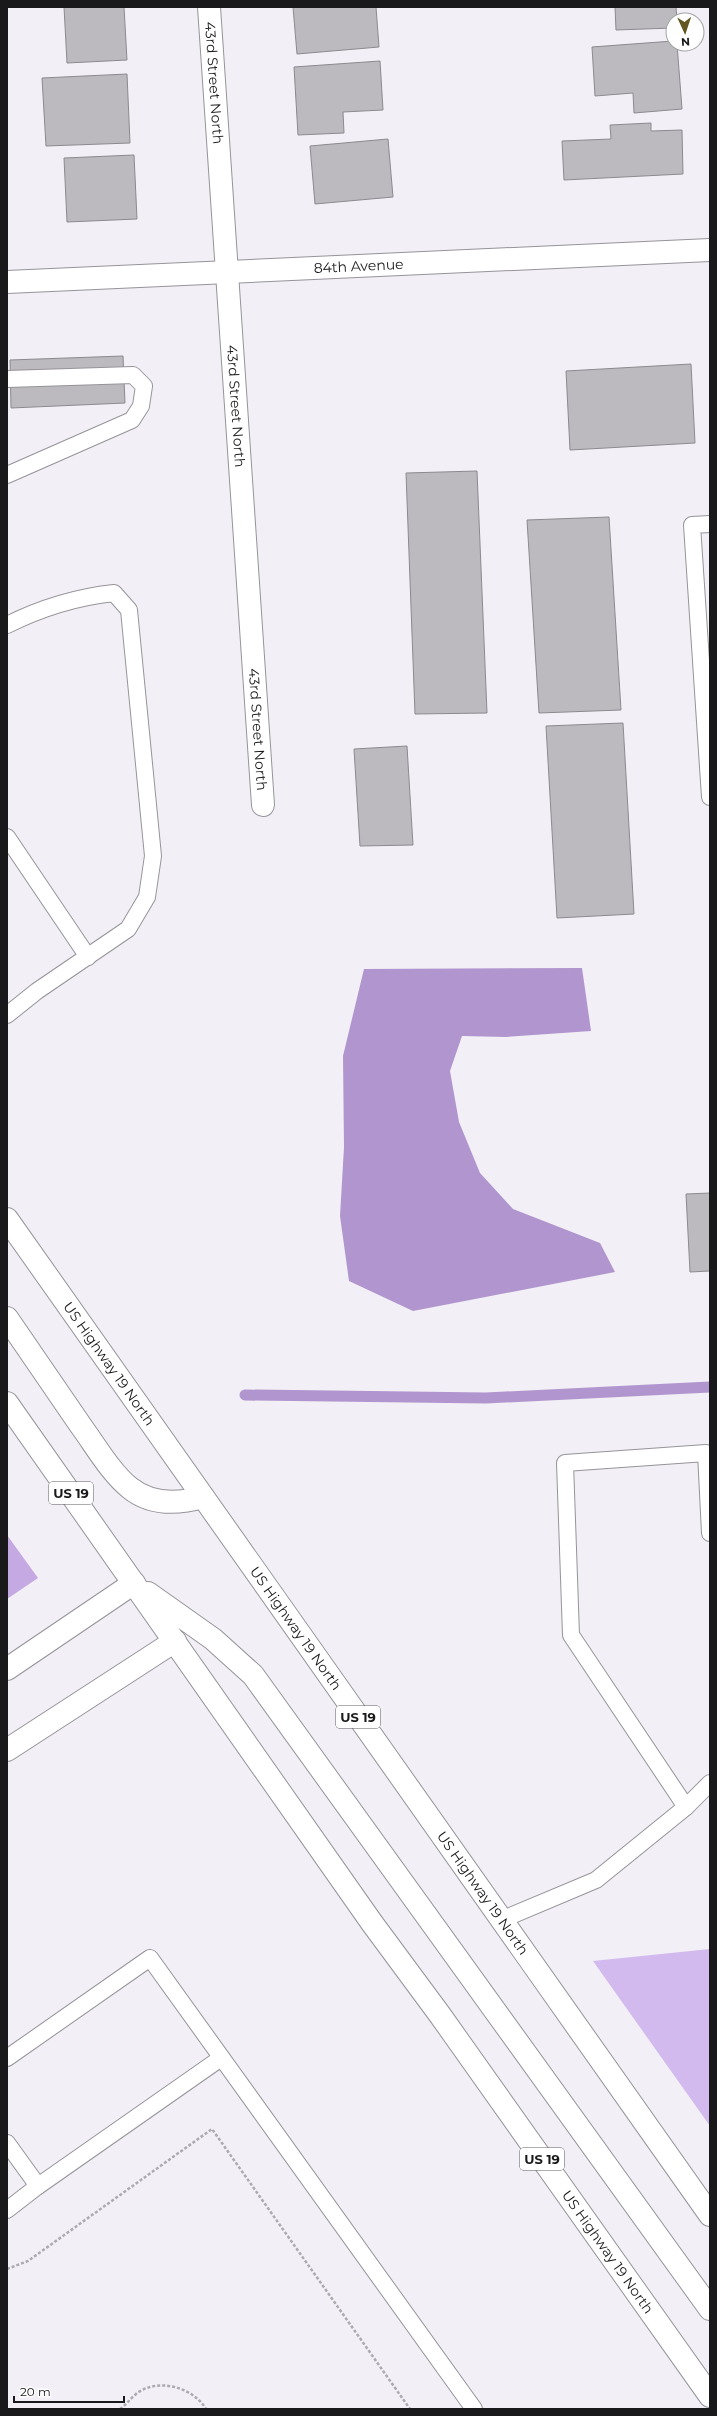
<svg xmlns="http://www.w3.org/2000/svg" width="717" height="2416" font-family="Montserrat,sans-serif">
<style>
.green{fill:#d2b9ee}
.forest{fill:#c5a9e3}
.water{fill:#b195ce}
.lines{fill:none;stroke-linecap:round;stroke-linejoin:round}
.stream{stroke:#b195ce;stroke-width:11}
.building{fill:#bcb9bf;stroke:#8c8a8f}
.lane-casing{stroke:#969399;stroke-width:18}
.street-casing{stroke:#969399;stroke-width:24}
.secondary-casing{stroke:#969399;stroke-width:24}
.highway-casing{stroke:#969399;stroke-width:24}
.path{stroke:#acaaaf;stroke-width:2.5;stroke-dasharray:3 2;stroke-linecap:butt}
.lane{stroke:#fff;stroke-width:16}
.street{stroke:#fff;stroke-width:22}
.secondary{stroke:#fff;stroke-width:22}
.highway{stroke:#fff;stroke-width:22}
.labels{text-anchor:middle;stroke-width:4;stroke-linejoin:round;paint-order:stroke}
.shield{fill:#fff;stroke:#5e5d5f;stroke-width:1}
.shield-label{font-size:13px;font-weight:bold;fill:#19181a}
.street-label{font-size:14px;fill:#19181a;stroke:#fff}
</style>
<rect width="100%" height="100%" fill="#f2eff6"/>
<!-- green -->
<path class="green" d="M710,1949V2126L593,1961Z"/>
<!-- forest -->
<path class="forest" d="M7,1535L38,1578L7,1599Z"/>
<!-- water -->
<path class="water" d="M582,968L591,1031L506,1037L462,1036L450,1071L459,1122L480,1173L513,1209L600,1243L615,1272L413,1311L349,1281L340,1216L344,1147L343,1056L364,969Z"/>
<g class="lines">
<!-- stream -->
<path class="stream" d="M245,1395L486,1398L710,1387"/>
</g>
<!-- building -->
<g class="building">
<path d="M64,7H124L127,60L67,63Z"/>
<path d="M293,7H376L379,47L297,54Z"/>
<path d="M615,7H676L677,20H673V28L616,30Z"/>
<path d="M673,41V44H677L682,109L634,113L633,93L595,96L592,47Z"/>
<path d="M380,61L383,110L343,112L344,133L298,135L294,67Z"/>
<path d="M127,74L130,143L46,146L42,78Z"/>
<path d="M651,123V131L682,130L683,174L564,180L562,141L611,139L610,125Z"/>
<path d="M388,139L393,197L315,204L310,146Z"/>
<path d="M134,155L137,219L67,222L64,158Z"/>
<path d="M123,356L125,403L11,408L10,360Z"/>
<path d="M691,364L695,443L570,450L566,371Z"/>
<path d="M477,471L487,713L415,714L406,473Z"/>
<path d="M609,517L621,710L539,713L527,520Z"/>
<path d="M623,723L634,914L557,918L546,726Z"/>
<path d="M407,746L413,845L360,846L354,749Z"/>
<path d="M710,1193V1271L690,1272L686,1194Z"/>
</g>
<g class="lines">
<!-- lane casing -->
<g class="lane-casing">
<g id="lane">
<path d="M7,379L133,375L144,386L141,406L132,420L7,475"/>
<path d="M710,524L692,525L710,797"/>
<path d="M7,625C41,608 77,597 114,593L129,610L153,856L147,897L128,929L37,991L7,1015"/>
<path d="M7,837L88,957"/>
<path d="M686,1807L571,1635L565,1463L706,1453L710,1533"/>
<path d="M501,1920L596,1880L686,1807L710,1783"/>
<path d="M7,2058L150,1958L474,2409"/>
<path d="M7,2143L38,2186L7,2210"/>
<path d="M38,2186L221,2058"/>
</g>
</g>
<!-- street casing -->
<g class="street-casing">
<g id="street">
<path id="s1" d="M209,7L263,805"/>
<path id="s2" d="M7,282L710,250"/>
</g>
</g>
<!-- secondary casing -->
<g class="secondary-casing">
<g id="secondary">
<path d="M7,1669L134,1583"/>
<path d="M7,1750L175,1641"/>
</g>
</g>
<!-- highway casing -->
<g class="highway-casing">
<g id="highway">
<path id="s3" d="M7,1219L710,2215"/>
<path d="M7,1318C32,1354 56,1390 81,1426C95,1445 111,1473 130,1488C151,1505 178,1504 203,1497"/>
<path id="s4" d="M7,1403L372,1923L440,2015L710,2396"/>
<path d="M148,1593L213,1639L253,1675L710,2309"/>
</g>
</g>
<!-- path -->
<g class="path">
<path d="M7,2269L28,2261L212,2129L410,2409"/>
<path d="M120,2409C126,2405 130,2399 136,2394C157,2377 193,2387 206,2409"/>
</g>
<!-- lane -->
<use href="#lane" class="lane"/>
<!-- street -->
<use href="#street" class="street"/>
<!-- secondary -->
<use href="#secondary" class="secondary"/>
<!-- highway -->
<use href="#highway" class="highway"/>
</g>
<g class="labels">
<!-- shield labels -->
<g class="shield">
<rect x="49" y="1482" width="44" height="22" rx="3"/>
<rect x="336" y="1706" width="44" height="22" rx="3"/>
<rect x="520" y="2148" width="44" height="22" rx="3"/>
</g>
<g class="shield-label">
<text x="71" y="1498">US 19</text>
<text x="358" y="1722">US 19</text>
<text x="542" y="2164">US 19</text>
</g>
<!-- street labels -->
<g class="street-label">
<text dy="5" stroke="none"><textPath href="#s1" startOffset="76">43rd Street North</textPath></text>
<text dy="5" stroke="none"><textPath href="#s2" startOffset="352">84th Avenue</textPath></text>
<text dy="5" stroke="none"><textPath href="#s1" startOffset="400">43rd Street North</textPath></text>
<text dy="5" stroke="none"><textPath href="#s1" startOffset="724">43rd Street North</textPath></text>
<text dy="5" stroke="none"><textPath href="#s3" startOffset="177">US Highway 19 North</textPath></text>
<text dy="5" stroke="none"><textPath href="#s3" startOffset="501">US Highway 19 North</textPath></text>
<text dy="5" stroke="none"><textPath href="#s3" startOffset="825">US Highway 19 North</textPath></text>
<text dy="5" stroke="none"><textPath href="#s4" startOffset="1040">US Highway 19 North</textPath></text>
</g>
</g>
<!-- border -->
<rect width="717" height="2416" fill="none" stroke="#19181a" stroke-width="16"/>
<!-- north arrow -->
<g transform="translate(685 32) rotate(177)"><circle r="19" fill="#ffffff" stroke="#a3a3a3"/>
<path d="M0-3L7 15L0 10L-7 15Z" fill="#625622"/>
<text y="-6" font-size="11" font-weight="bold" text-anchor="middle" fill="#19181a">N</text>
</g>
<!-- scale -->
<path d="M14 2396v6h110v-6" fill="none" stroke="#19181a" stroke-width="2"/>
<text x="20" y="2396" font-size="12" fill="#19181a" stroke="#ffffff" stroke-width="3" paint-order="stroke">20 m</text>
</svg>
